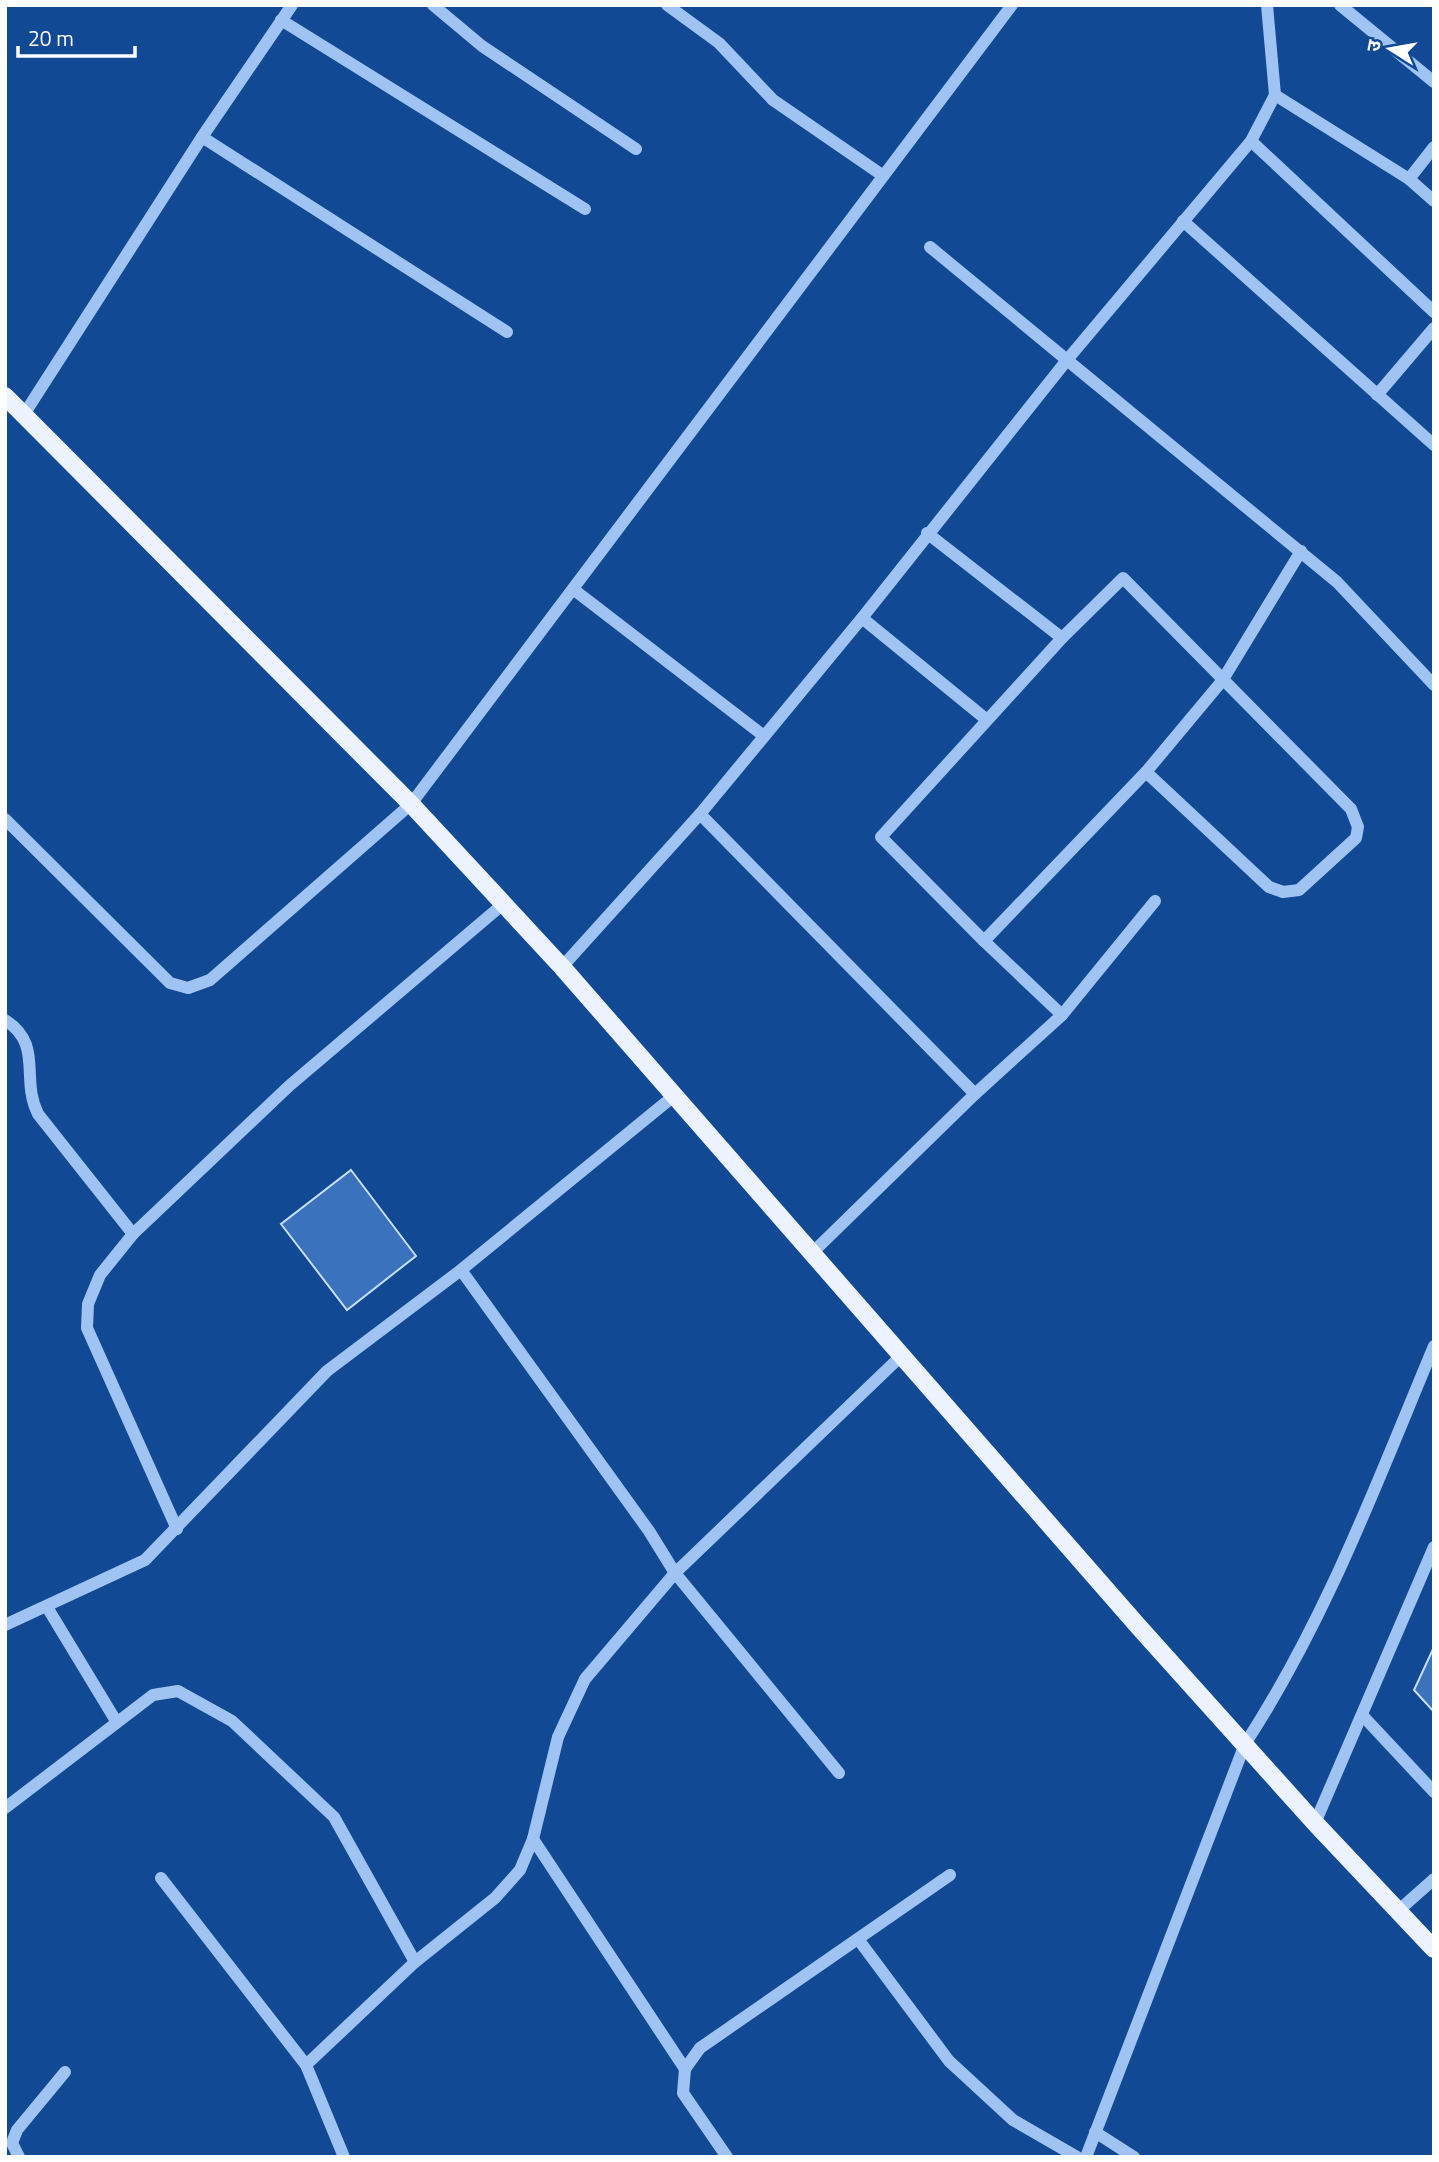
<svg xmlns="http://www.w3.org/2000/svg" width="1439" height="2162" font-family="'Titillium Web','Noto Sans Devanagari',sans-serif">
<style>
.building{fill:#3a72bd;stroke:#c7dffd;stroke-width:2}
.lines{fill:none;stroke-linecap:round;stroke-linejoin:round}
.minor{stroke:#9fc4f3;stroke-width:12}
.major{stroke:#ecf3ff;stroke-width:18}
</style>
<rect width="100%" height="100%" fill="#114994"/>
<!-- building -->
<g class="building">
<path d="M351,1170L416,1256L347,1310L281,1224Z"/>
<path d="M1434,1647V1712L1414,1690Z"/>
</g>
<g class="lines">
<!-- minor -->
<g class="minor">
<path d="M433,5L482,46L636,149"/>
<path d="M667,5L719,43L773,100L882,175"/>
<path d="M1267,5L1275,95"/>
<path d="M1340,5L1434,82"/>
<path d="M281,20L585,209"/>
<path d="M202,137L507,332"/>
<path d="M1251,141L1434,312"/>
<path d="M1409,179L1434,147"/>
<path d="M1183,221L1434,445"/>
<path d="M930,247L1067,360L1251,141L1275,95L1409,179L1434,201"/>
<path d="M1377,395L1434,328"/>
<path d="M23,416L202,137L292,5"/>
<path d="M927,533L1062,638"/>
<path d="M573,589L764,736"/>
<path d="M862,618L987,720"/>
<path d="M700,814L975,1094"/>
<path d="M5,819L170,983L188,988L210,980L411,804L1012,5"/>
<path d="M984,941L881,837L1062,638L1123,578L1351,809L1358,827L1356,838L1299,890L1283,892L1269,887L1146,772"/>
<path d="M562,967L700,814L862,618L1067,360L1337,582L1434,685"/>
<path d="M1062,1015L984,941L1146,772L1222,681L1301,551"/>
<path d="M5,1020C44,1045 20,1078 38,1114L133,1234"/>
<path d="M811,1254L975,1094L1062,1015L1155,901"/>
<path d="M461,1270L649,1531L675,1573L839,1773"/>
<path d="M177,1529L87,1328L88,1304L100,1275L133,1234L289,1086L502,905"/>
<path d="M47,1607L116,1721"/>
<path d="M5,1625L145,1560L327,1371L461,1270L675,1095"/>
<path d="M1363,1716L1434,1792"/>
<path d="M5,1808L153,1695L178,1691L232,1721L334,1817L415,1962L306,2065L344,2157"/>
<path d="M1315,1823L1434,1547"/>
<path d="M533,1839L685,2069"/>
<path d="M161,1878L306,2065"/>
<path d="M1398,1911L1434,1879"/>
<path d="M858,1939L949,2061L1013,2120L1077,2157"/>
<path d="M415,1962L495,1898L520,1870L533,1839L558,1737L585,1679L675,1573L900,1357"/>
<path d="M1095,2132L1134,2157"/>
<path d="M19,2157L12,2143L17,2130L65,2072"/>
<path d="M727,2157L683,2093L685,2069L700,2048L950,1875"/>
<path d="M1086,2157L1245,1744C1326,1620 1377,1482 1434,1346"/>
</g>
<!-- major -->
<path class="major" d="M5,396L411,804L562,967L1138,1626L1315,1823L1434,1949"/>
</g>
<!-- border -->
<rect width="1439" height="2162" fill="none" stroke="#ffffff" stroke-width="14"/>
<!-- north arrow -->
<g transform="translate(1390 49) rotate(281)" stroke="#114994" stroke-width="5" paint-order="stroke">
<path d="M0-5L12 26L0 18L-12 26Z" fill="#ffffff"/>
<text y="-10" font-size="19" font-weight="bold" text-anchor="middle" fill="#ffffff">उ</text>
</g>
<!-- scale -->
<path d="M18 46v10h117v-10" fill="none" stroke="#ffffff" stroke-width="3.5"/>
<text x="28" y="46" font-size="21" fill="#ffffff" stroke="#114994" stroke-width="5" paint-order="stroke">20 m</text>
</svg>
